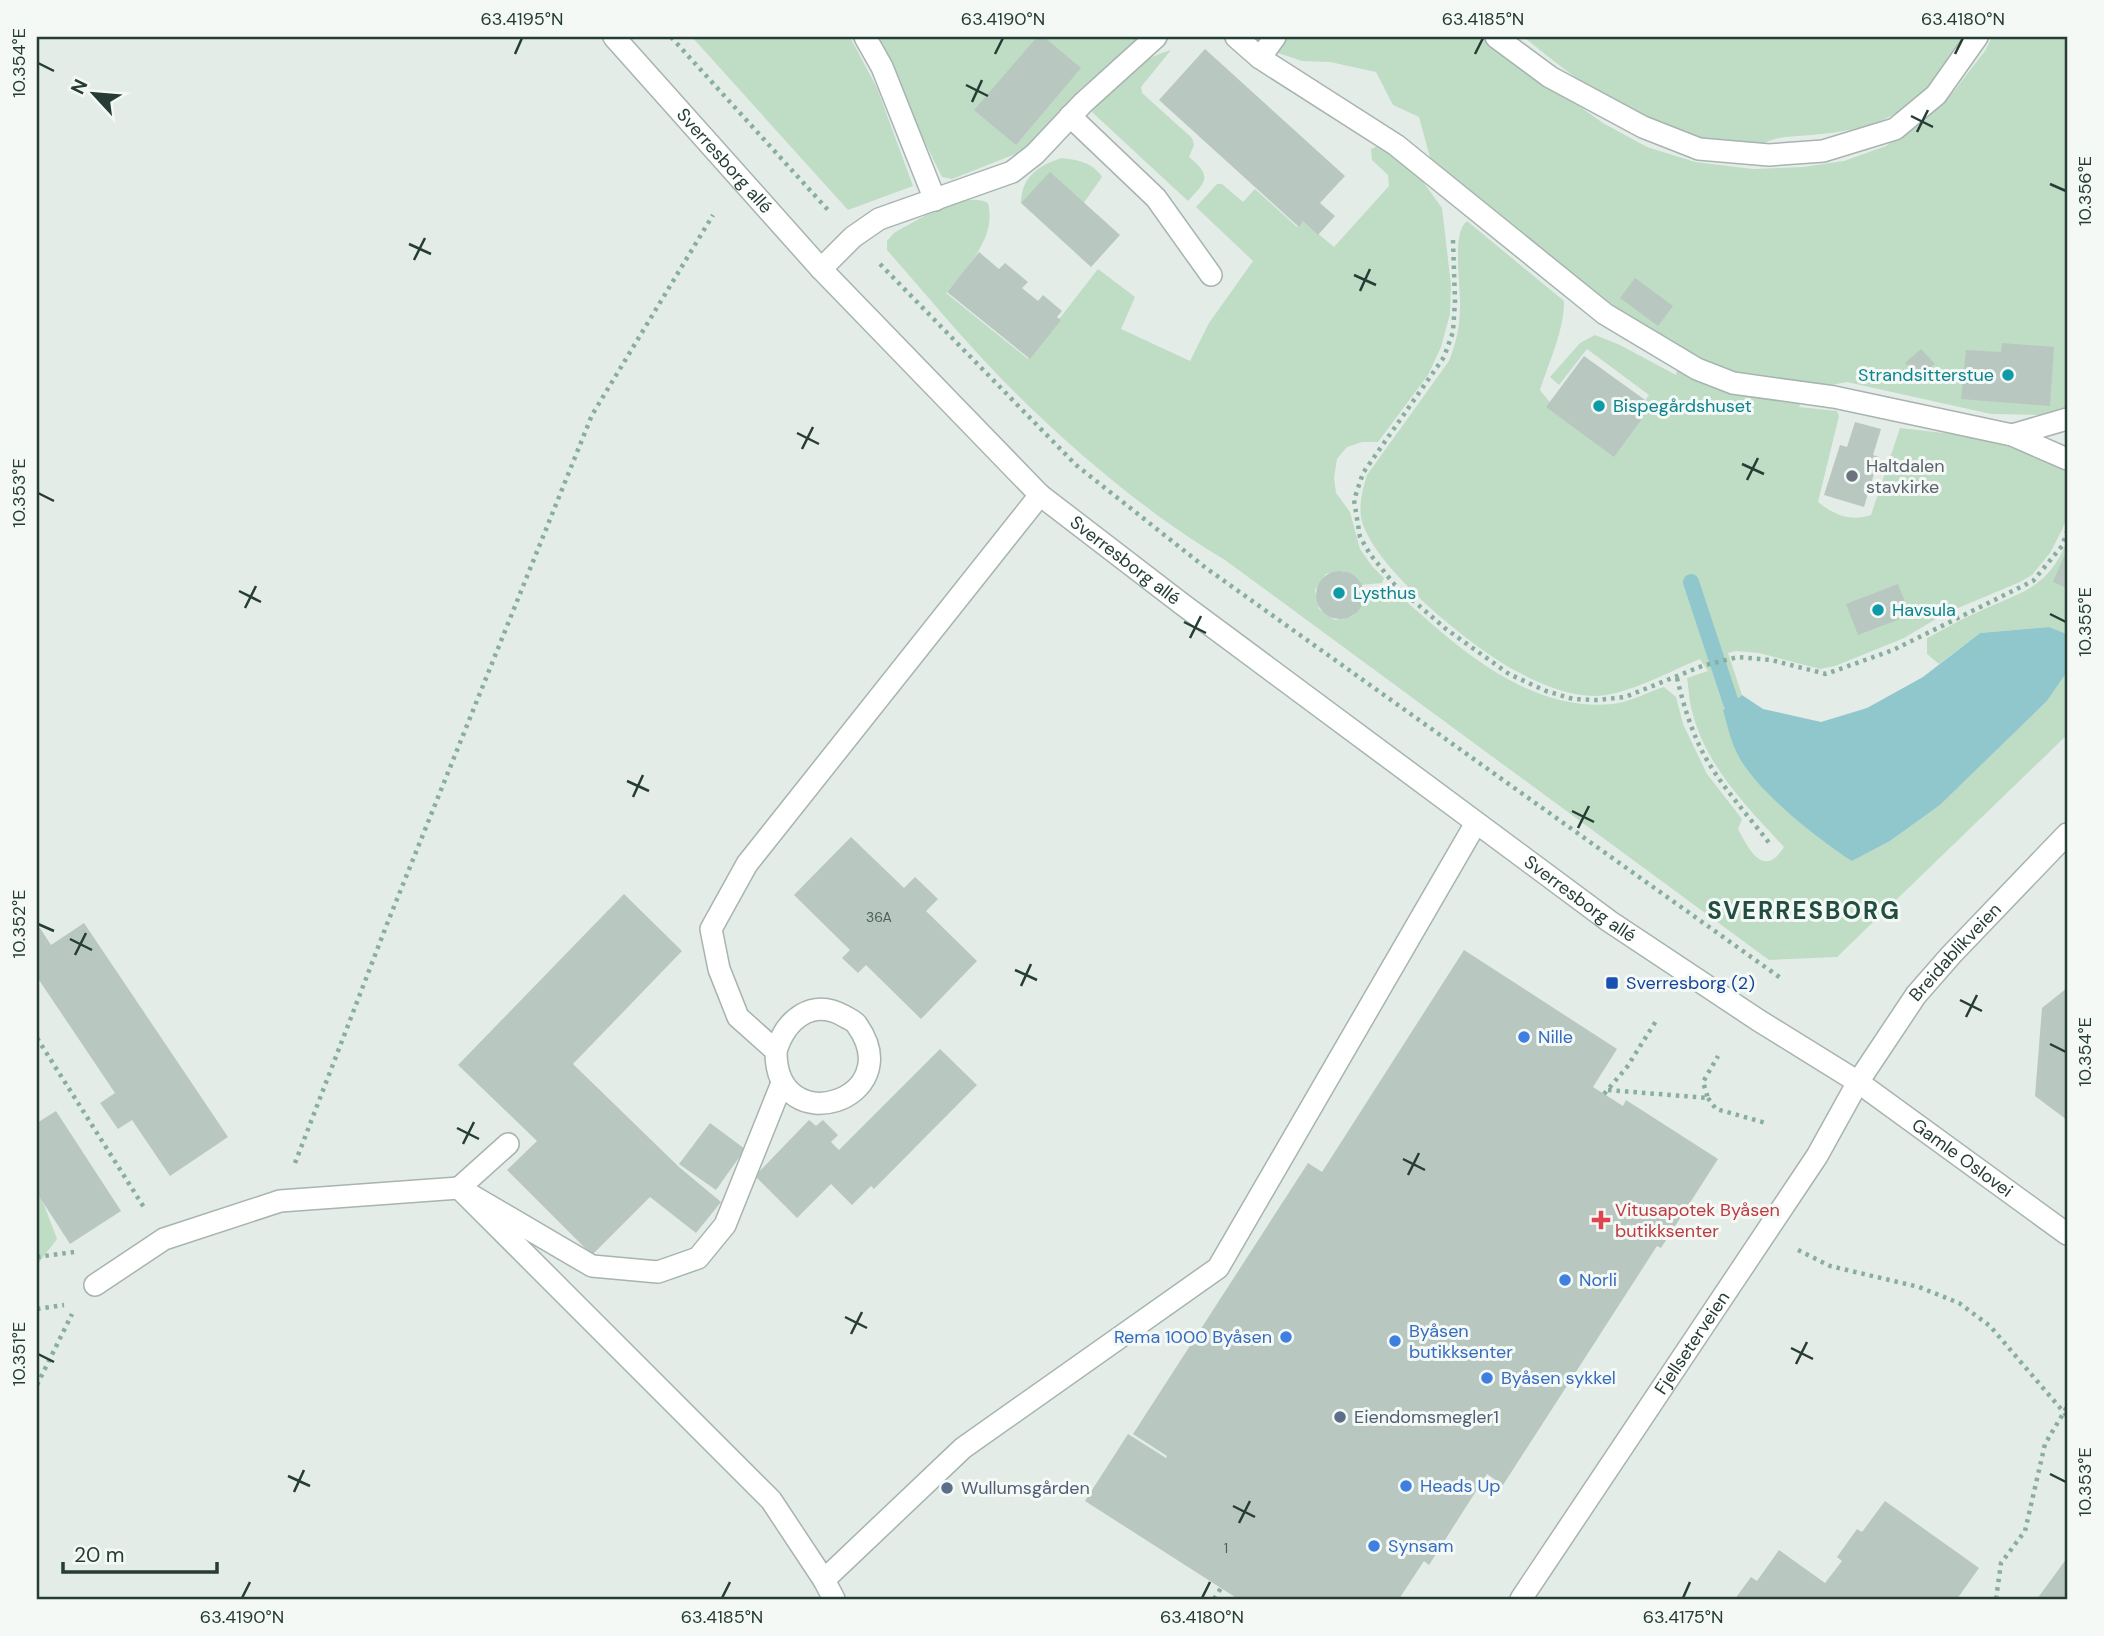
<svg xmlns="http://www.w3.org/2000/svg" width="2104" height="1636" font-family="'DM Sans',sans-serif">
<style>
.green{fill:#bfdcc5}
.water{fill:#90c7cd}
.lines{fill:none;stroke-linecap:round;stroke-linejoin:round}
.stream{stroke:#90c7cd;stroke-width:16}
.building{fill:#b9c7c1}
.service-casing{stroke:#a7b4af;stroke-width:24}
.tertiary-casing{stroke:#a7b4af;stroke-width:24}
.path{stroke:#87ae9f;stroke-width:4.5;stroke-dasharray:3.5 5;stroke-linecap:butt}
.service{stroke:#fff;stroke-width:21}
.tertiary{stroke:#fff;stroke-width:21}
.ticks{fill:none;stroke:#253d35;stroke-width:2.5}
.culture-dot{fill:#0f9aa8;stroke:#f4f9f6;stroke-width:2.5}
.worship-dot{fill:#6b7280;stroke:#f4f9f6;stroke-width:2.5}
.transit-dot{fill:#1a4fb4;stroke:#f4f9f6;stroke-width:2.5}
.shop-dot{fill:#3f7fe0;stroke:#f4f9f6;stroke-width:2.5}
.health-dot{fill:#e0444e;stroke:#f4f9f6;stroke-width:2.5}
.service-dot{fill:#5c6f8a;stroke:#f4f9f6;stroke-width:2.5}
.labels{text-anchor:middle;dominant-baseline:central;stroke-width:6;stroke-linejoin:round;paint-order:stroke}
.number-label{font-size:14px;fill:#4a6058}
.street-label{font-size:18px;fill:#253d35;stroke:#f4f9f6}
.culture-label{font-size:18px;fill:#0d838f;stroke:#f4f9f6;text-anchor:start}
.worship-label{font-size:18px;fill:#5b616d;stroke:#f4f9f6;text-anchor:start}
.transit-label{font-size:18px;fill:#164399;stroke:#f4f9f6;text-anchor:start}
.shop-label{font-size:18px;fill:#366cbe;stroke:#f4f9f6;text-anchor:start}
.health-label{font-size:18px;fill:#be3a42;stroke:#f4f9f6;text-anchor:start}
.service-label{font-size:18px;fill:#4e5e75;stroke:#f4f9f6;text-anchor:start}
.district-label{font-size:24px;font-weight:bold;letter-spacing:2px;fill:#224e41;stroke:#f4f9f6}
.neatline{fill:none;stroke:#253d35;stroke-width:2.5}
.ticks-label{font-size:18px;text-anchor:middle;fill:#253d35}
</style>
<rect width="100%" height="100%" fill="#e4ece8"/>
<!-- green -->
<g class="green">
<polygon points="692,37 850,37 877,88 913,186 848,210"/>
<polygon points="873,37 1140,37 1079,90 1034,141 1018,153 952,179 942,177"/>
<path d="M1246,37H1481L1603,123L1647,147L1695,162L1753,169L1803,167L1844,161L1886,146L1924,121L1954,91L1985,51L1992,37H2067V409L2043,415L1991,414L1847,382L1805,390L1799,407L1837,411L1839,416L1818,502C1834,515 1851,522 1871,515L1900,428L1961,435L1996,442L2067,469V517L2062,530L2050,553L2032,575L2020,582L1946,613L1904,638L1835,666L1820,669L1759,653L1736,651L1728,653L1742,695L1723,710L1852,861L1890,841L1940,805L2047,701L2067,672V735L1837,957L1769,960L1225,560C1145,513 1058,438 994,371C957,332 922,290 887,250V241L894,233C917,221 963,190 988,203C997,239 966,267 946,293L1028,359L1098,269L1135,297L1121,329L1190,361L1209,323L1253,261L1196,207L1217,184H1222L1243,202L1255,189L1297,227L1303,221L1334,247L1389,186L1388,175L1372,160L1371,149L1378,146L1418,175L1442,208L1451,285L1450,314L1441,347L1428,375L1378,442H1362L1347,447L1337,459L1334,478L1336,493L1350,512L1360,549L1372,566L1384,578L1382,583L1361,585L1360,581L1344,571L1326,574L1315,590L1319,609L1335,620L1353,616L1364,600L1363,596L1397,593C1456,646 1528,713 1613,704C1630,702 1648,692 1664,687L1676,697L1683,724L1707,774L1742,819L1738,829C1749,850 1764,879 1784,847C1748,808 1705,765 1692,711C1689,701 1689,689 1687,678L1708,671L1700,659C1670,671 1626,696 1594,696C1569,696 1540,684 1518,672C1475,650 1370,566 1361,517C1359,504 1363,488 1367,475L1449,361C1456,344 1460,325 1460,307C1461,286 1451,233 1467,221L1564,301C1564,331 1549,362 1540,390L1548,400L1611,447L1649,395L1587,349L1559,385L1550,377L1580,343L1595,335L1620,345L1676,375L1681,349L1600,297L1431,161L1419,117L1393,105L1376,72L1330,62L1302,61L1254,45Z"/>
<path d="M1524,37H1966C1953,55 1940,77 1924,93C1883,131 1838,133 1785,137C1770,138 1752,150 1739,149C1731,149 1721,145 1713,143C1640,126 1580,84 1524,37Z"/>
<path d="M1171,50L1141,87L1142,93L1192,138L1194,145L1189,157C1213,177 1206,181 1188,201L1092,112C1117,85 1135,60 1171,50Z"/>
<path d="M1062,158C1078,160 1092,162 1102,177L1083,204L1021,203C1021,177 1039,165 1062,158Z"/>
<path d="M2067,541V634L2049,627L1980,633L1939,664L1927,654V638C1943,630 1959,620 1976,613C2018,593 2048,590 2067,541Z"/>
<polygon points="37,1186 57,1239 37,1265"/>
</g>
<!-- water -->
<path class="water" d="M2049,627L2067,634V672L2047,701L1940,805L1890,841L1852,861C1818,839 1753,789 1736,751C1730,739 1727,723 1723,710L1742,695L1763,709L1821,722L1867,708L1923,677L1980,633Z"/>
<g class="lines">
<!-- stream -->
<polyline class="stream" points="1691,582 1731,703"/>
</g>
<!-- building -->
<g class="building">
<polygon points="1037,37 1044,37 1081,68 1016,145 974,110"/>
<polygon points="1205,49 1345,176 1320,203 1335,216 1318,235 1303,221 1299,227 1159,100"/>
<polygon points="1050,172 1120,235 1091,267 1021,203"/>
<polygon points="979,252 999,269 1005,263 1028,282 1022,288 1038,301 1043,295 1062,311 1057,317 1061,320 1030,359 947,292"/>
<polygon points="1635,278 1673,306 1658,326 1620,298"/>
<polygon points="2002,343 2054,347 2050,406 1961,399 1966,350 2001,352"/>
<polygon points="1921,349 1935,364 1919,378 1905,363"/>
<polygon points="1584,356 1652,405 1614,457 1546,407"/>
<polygon points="1855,422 1881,429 1873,455 1879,457 1864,507 1824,495 1840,445 1847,447"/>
<polygon points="2067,549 2067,588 2053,582"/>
<circle cx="1340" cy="595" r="24"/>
<polygon points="1898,584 1910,615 1858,635 1846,604"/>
<polygon points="851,837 904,888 915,877 938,899 926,911 977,961 921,1019 866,965 858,973 842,958 850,950 794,895"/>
<polygon points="624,894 682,951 573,1064 679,1167 721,1202 696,1233 650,1197 592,1255 507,1170 537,1141 458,1065"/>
<polygon points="84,923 228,1137 170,1176 132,1120 118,1129 100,1103 115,1093 37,977 37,930 40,928 51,945"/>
<polygon points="1464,950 1617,1049 1593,1087 1623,1106 1626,1100 1718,1159 1661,1248 1657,1246 1503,1485 1487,1474 1429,1565 1424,1561 1399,1599 1238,1599 1085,1501 1128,1434 1166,1458 1167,1456 1133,1434 1308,1163 1322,1172"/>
<polygon points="2067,988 2067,1120 2035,1096 2042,1008"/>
<polygon points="940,1049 977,1085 874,1189 871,1186 852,1205 831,1184 797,1218 755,1176 809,1120 816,1126 823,1120 838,1135 831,1142 839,1150"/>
<polygon points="56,1111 121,1211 70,1244 37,1193 37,1123"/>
<polygon points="710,1123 745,1149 716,1190 679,1164"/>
<polygon points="1885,1501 1979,1568 1957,1599 1735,1599 1751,1577 1757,1581 1779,1550 1825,1583 1842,1561 1837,1557 1857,1529 1862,1532"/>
<polygon points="2067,1558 2067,1599 2037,1599"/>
</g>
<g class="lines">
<!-- service casing -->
<g class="service-casing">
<g id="service">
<polyline points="865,37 882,67 935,200"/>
<polyline points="1236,37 1260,58 1396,145 1605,314 1697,369 1733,383 1834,397 2012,435 2067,459"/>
<polyline points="1496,37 1550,77 1643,127 1699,149 1769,155 1823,151 1895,129 1936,95 1977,37"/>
<polyline points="1260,58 1275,37"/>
<polyline points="1070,116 1156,198 1211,275"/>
<polyline points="821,269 853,237 879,219 1012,172 1035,154 1083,103 1156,37"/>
<polyline points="2012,435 2067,419"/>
<path d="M776,1051C786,1019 812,998 844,1016C849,1019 855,1021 857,1025C910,1100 775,1143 776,1051L738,1017L719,969L711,929L747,864L1040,495"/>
<polyline points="508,1144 459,1188 592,1266 658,1272 698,1258 725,1225 782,1083"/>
<polyline points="95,1285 164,1239 280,1201 459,1188 771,1500 824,1580 834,1599"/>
<polyline points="824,1580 963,1448 1218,1268 1476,823"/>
</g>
</g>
<!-- tertiary casing -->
<g class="tertiary-casing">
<g id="tertiary">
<path id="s1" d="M614,37L821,269L1040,495L1182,604L1609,921L1758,1020L1858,1082L2067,1234"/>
<path id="s2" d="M1521,1599L1817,1156L1858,1082L1916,995L1951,955L2067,834"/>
</g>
</g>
<!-- path -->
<g class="path">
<polyline points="671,37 828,210"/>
<polyline points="1453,240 1455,301 1453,332 1444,357 1363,473 1354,500 1360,537 1370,554 1394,584 1446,629 1509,674 1546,691 1573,699 1597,700 1625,697 1702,666 1738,657 1771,660 1826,674 1893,650 2033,581 2062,546 2067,532"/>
<polyline points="880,264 1076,465 1206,568 1782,979"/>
<path d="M1677,678C1683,703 1690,727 1702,751C1719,784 1747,814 1770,844"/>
<polyline points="37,1038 145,1209"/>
<polyline points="1608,1090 1708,1098 1703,1082 1718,1056"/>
<polyline points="1604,1094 1627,1067 1656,1021"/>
<polyline points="1708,1098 1716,1109 1766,1123"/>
<polyline points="295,1163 387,924 592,415 713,215"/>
<polyline points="1798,1250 1830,1266 1919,1287 1959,1303 1990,1326 2067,1416"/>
<polyline points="37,1257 74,1252"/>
<polyline points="37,1309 64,1305"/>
<polyline points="37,1385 72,1314"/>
<polyline points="1214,1599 1221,1588"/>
<polyline points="1996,1599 2001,1563 2025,1531 2045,1444 2067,1407"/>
</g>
<!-- service -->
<use href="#service" class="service"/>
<!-- tertiary -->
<use href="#tertiary" class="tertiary"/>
</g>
<!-- ticks -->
<path class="ticks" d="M515,54L522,38M995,54L1003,38M1475,54L1483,38M1955,54L1963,38M38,63L54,71M966,85L988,96M972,102L982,80M1911,116L1933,127M1917,132L1928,110M2050,184L2066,191M409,244L431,254M414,260L425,238M1354,275L1376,285M1360,291L1370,269M797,433L819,444M802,449L813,427M1742,464L1764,474M1747,480L1758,458M38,493L54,501M239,591L261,602M245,608L256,586M2050,614L2066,622M1184,622L1206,633M1190,638L1201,616M627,781L649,791M633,797L643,775M1572,811L1594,822M1578,828L1589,806M38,924L54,931M70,939L92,950M75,955L86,933M1015,970L1037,980M1021,986L1031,964M1960,1000L1982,1011M1966,1017L1977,995M2050,1044L2066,1052M457,1128L479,1139M463,1144L474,1122M1403,1159L1425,1170M1408,1175L1419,1153M845,1317L867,1328M851,1334L862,1312M1791,1348L1813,1359M38,1354L54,1362M1796,1364L1807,1342M2050,1474L2066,1482M288,1476L310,1486M294,1492L304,1470M1233,1506L1255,1517M1239,1523L1250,1501M242,1598L250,1582M722,1598L730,1582M1202,1598L1210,1582M1683,1598L1690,1582"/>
<!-- markers -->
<g class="culture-dot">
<circle cx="2008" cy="375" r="7"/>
<circle cx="1599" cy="406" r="7"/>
<circle cx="1339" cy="593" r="7"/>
<circle cx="1878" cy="610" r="7"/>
</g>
<circle class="worship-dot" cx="1852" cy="476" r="7"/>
<rect class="transit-dot" x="1605" y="976" width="14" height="14" rx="3.5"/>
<g class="shop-dot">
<circle cx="1524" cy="1037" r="7"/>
<circle cx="1565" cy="1280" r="7"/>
<circle cx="1286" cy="1337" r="7"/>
<circle cx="1395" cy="1341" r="7"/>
<circle cx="1487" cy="1378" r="7"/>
<circle cx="1406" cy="1486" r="7"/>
<circle cx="1374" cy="1546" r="7"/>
</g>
<path class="health-dot" d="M1597.5 1209.5h7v7h7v7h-7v7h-7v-7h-7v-7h7z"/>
<g class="service-dot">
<circle cx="1340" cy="1417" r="7"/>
<circle cx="947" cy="1488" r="7"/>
</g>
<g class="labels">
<!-- number labels -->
<g class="number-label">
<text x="879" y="917">36A</text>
<text x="1226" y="1548">1</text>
</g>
<!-- street labels -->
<g class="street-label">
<text stroke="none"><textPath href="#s1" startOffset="166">Sverresborg allé</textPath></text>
<text stroke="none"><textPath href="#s1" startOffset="733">Sverresborg allé</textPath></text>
<text stroke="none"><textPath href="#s1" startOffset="1300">Sverresborg allé</textPath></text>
<text stroke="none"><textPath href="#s2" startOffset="780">Breidablikveien</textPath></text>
<text stroke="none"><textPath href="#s1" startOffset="1762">Gamle Oslovei</textPath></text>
<text stroke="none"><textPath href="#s2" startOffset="308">Fjellseterveien</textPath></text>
</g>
<!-- culture labels -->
<g class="culture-label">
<text x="1994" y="375" text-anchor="end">Strandsitterstue</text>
<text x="1613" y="406">Bispegårdshuset</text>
<text x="1353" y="593">Lysthus</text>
<text x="1892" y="610">Havsula</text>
</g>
<!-- worship labels -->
<g class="worship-label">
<text x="1866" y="466">Haltdalen<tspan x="1866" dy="21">stavkirke</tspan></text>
</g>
<!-- transit labels -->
<g class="transit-label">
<text x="1626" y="983">Sverresborg (2)</text>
</g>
<!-- shop labels -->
<g class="shop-label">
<text x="1538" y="1037">Nille</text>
<text x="1579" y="1280">Norli</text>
<text x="1409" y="1331">Byåsen<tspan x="1409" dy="21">butikksenter</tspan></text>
<text x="1272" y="1337" text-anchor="end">Rema 1000 Byåsen</text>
<text x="1501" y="1378">Byåsen sykkel</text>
<text x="1420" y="1486">Heads Up</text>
<text x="1388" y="1546">Synsam</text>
</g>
<!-- health labels -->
<g class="health-label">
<text x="1615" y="1210">Vitusapotek Byåsen<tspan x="1615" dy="21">butikksenter</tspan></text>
</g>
<!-- service labels -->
<g class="service-label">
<text x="1354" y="1417">Eiendomsmegler1</text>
<text x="961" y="1488">Wullumsgården</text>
</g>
<!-- district labels -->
<g class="district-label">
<text x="1804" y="910">SVERRESBORG</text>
</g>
</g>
<!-- border -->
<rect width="2104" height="1636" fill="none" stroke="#f4f9f6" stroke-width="77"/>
<!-- north arrow -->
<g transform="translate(94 94) rotate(296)" stroke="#f4f9f6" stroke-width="5" paint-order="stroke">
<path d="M0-5L12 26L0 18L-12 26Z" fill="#253d35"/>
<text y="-10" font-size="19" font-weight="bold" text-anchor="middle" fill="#253d35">N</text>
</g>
<!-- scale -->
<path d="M63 1562v10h154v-10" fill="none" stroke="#253d35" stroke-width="3.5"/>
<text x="74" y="1562" font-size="21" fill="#253d35" stroke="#f4f9f6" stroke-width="5" paint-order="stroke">20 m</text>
<rect x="38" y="38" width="2028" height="1560" class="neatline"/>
<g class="ticks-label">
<text x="522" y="25">63.4195°N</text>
<text x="1003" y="25">63.4190°N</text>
<text x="1483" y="25">63.4185°N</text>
<text x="1963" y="25">63.4180°N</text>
<text transform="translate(19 63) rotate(-90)" y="6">10.354°E</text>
<text transform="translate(2085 191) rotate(-90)" y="6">10.356°E</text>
<text transform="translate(19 493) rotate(-90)" y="6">10.353°E</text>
<text transform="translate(2085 622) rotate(-90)" y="6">10.355°E</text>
<text transform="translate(19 924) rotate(-90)" y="6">10.352°E</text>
<text transform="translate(2085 1052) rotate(-90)" y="6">10.354°E</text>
<text transform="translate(19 1354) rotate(-90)" y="6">10.351°E</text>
<text transform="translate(2085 1482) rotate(-90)" y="6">10.353°E</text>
<text x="242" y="1623">63.4190°N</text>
<text x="722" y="1623">63.4185°N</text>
<text x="1202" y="1623">63.4180°N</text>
<text x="1683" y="1623">63.4175°N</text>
</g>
</svg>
